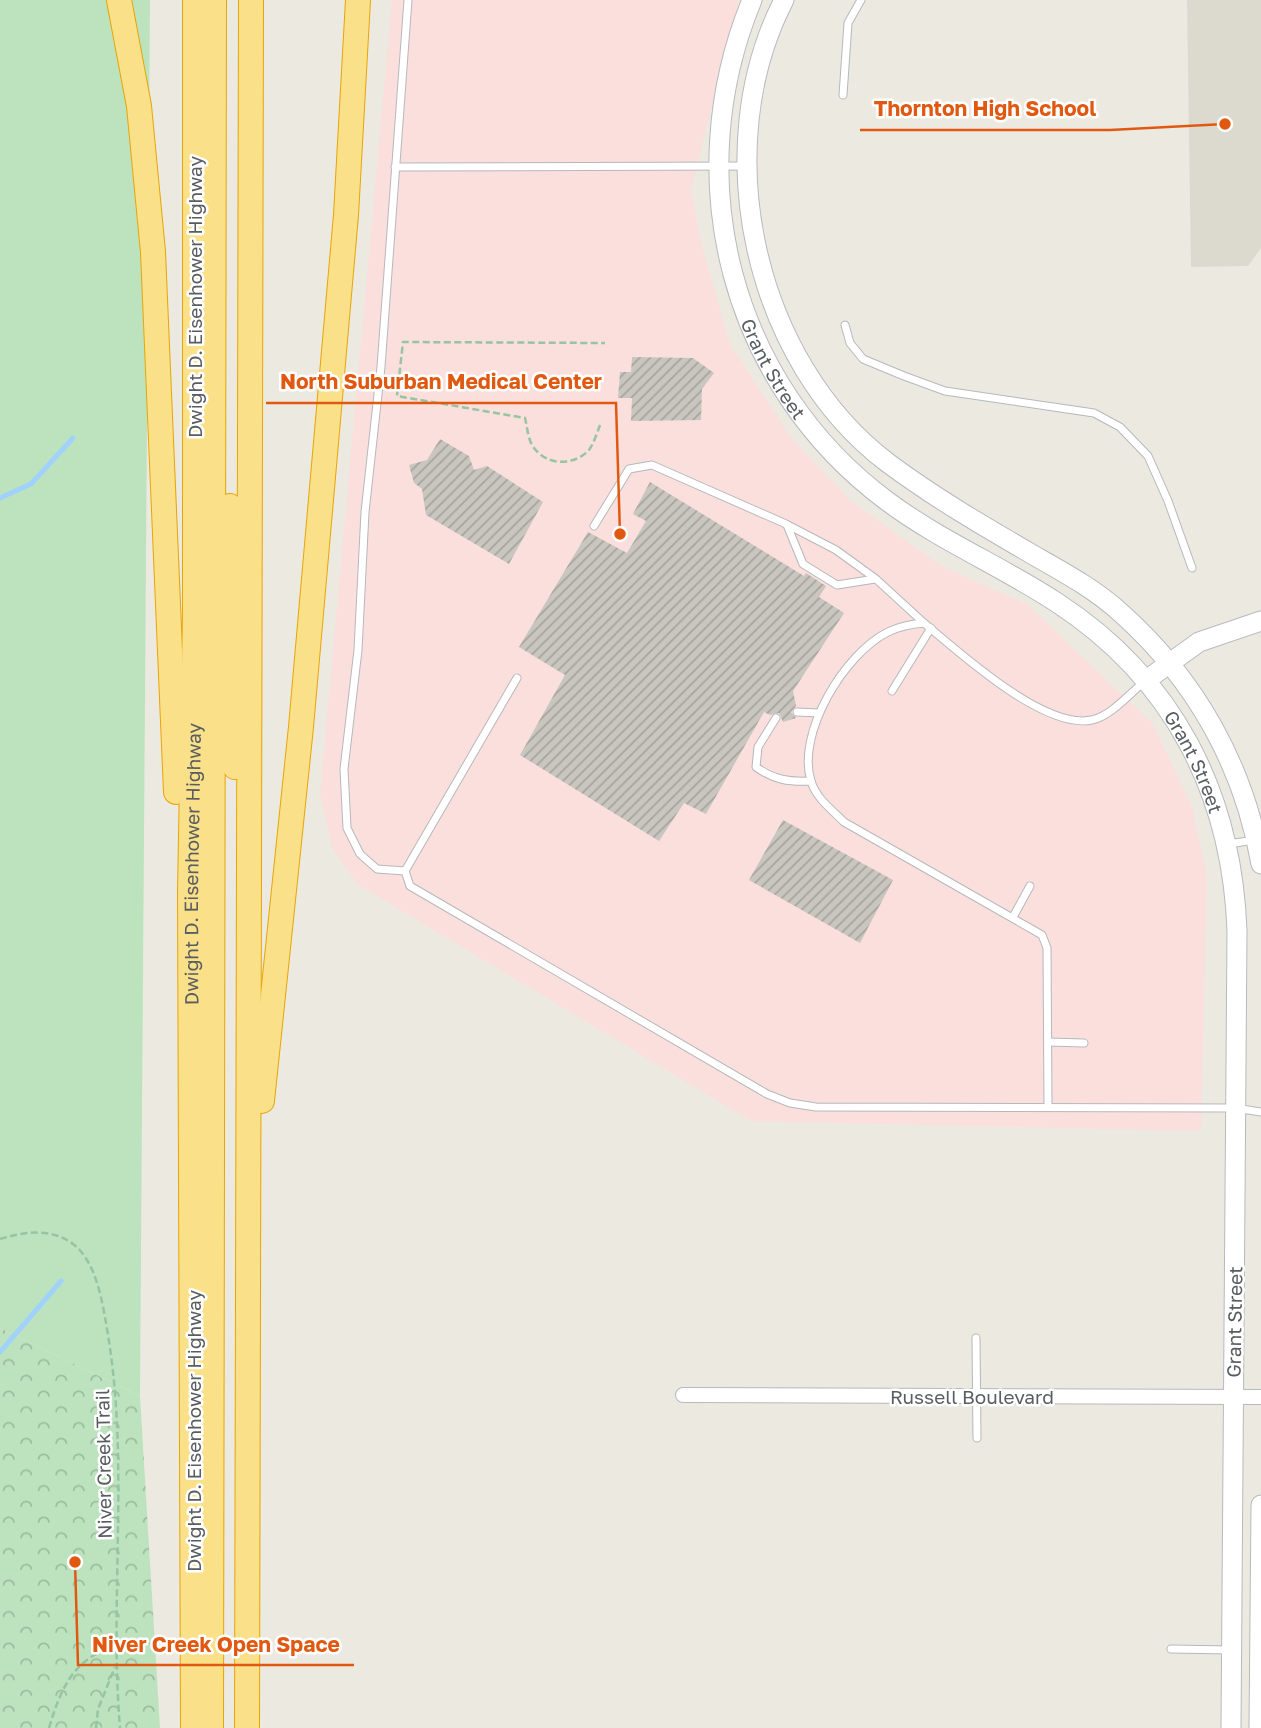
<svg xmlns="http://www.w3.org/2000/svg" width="1261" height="1728" font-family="'Golos Text',sans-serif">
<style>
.education{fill:#dcd9cf}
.medical{fill:#fadfdc}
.grass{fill:#bde3be}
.park{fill:url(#park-crowns)}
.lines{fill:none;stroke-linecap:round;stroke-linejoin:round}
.stream{stroke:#a0d2fd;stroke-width:5}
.building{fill:url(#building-hatch)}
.lane-casing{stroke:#b6b8bd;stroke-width:9}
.street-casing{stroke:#b6b8bd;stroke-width:16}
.secondary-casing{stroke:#b6babf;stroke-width:21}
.highway-casing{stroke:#e7a506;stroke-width:26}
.path{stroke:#96c4a4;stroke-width:2.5;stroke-dasharray:7 3.5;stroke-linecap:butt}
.lane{stroke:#fff;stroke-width:7}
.street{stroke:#fff;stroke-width:14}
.secondary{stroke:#fff;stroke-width:19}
.highway{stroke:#fae089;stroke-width:24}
.labels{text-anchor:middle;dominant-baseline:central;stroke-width:5;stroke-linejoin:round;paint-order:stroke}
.street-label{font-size:19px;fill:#595d61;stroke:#fff}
.leader{fill:none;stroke:#e15910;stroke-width:2.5}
.callout-dot{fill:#e15910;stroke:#fff;stroke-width:2.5}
.callout-label{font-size:21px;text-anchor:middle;font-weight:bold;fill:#e15910;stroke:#fff;stroke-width:5;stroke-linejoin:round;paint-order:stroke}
</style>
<defs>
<pattern id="park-crowns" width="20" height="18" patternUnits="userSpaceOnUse" patternTransform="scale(1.75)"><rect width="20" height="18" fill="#bde3be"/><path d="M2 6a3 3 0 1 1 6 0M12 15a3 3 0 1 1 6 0" fill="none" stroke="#9dbb9e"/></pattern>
<pattern id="building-hatch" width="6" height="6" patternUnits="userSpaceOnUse" patternTransform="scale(1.75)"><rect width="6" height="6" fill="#c9c6c0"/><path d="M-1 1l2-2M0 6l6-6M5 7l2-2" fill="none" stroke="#a6a49f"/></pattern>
</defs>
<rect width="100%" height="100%" fill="#eceae0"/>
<!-- education -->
<polygon class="education" points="1187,0 1261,0 1261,248 1248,266 1191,267"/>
<!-- medical -->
<polygon class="medical" points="392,0 739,0 691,189 701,243 730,344 792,439 852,502 942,566 1028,605 1153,724 1192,807 1207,876 1201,1131 751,1121 357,884 332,848 320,793"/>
<!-- grass -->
<polygon class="grass" points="0,0 150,0 140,1396 0,1328"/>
<!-- park -->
<polygon class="park" points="0,1328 140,1396 160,1728 0,1728"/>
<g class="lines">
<!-- stream -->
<g class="stream">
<polyline points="0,498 31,484 73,438"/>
<polyline points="0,1352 61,1281"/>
</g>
</g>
<!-- building -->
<g class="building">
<polygon points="632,357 693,358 714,373 702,389 701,420 631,421 632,398 618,398 620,372 631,372"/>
<polygon points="440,439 469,456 474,470 487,466 543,502 509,564 426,515 422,489 414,483 409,465 427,460"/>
<polygon points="650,482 804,576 806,573 826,586 819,597 844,613 793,691 796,706 791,712 796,718 783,722 779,713 770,715 764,712 706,814 684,803 659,841 520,755 565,675 519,647 588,532 627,553 646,521 633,514"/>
<polygon points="783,820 893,880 860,943 749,880"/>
</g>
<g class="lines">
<!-- lane casing -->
<g class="lane-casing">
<g id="lane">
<polyline points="843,95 848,23 861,0"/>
<polyline points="395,167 747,166"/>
<polyline points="845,325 850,343 863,359 904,376 945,391 1094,413 1120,427 1148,456 1168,501 1192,568"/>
<polyline points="787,525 803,564 837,585 875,579"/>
<polyline points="594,526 629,469 652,465 786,524 836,550 876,579 924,623"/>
<polyline points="517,678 405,871 410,886 767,1094 790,1103 816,1107 1235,1108 1261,1112"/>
<polyline points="892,691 931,628"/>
<polyline points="797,712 819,713"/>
<path d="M776,718L758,747L756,767C774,780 789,782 811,781"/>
<polyline points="1228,844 1255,840"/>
<polyline points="405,871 377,869 360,854 347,828 344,769 358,650 365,512 381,367 408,0"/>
<polyline points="1013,917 1030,886"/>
<polyline points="1048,1042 1084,1043"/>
<path d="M1048,1107L1047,948L1042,935L844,822C831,809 816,798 811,781C796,733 845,653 888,632C900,626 911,624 924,623C960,653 1044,730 1092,720C1111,716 1129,694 1144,682"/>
<polyline points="976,1338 977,1438"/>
<polyline points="1171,1649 1230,1650"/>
</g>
</g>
<!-- street casing -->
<g class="street-casing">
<polyline id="street" points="683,1395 1261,1397"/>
</g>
<!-- secondary casing -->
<g class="secondary-casing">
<g id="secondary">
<path id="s1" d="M752,0C678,179 730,384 887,501C939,540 1001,566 1056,602C1173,678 1232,793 1237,931L1231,1728"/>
<path d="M784,0C707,149 754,362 888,463C935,498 985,527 1035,556C1065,573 1096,590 1121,613C1196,680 1244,766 1261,864"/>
<polyline points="1145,681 1199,642 1261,621"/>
<polyline points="1259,1728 1261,1505"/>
</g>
</g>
<!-- highway casing -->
<g class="highway-casing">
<g id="highway">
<polyline points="119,0 139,106 153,252 176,792"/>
<polyline points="230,506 235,767"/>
<polyline points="262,1101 301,727 346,215 358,0"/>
<path id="s2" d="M193,1728L190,892L195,613V0"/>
<polyline points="211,1728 214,0"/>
<polyline points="247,1728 251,0"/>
</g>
</g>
<!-- path -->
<g class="path">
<path d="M600,425C597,433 594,443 589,450C573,467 545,466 532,445C528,438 527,426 525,418L397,396L403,342L605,343"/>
<path d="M0,1239C29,1230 62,1227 83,1254C98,1274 103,1305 107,1329C130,1462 109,1595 120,1728"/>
<path d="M49,1728C61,1688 73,1659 115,1646"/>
<polyline points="96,1728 98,1709 115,1667"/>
</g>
<!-- lane -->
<use href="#lane" class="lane"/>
<!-- street -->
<use href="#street" class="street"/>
<!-- secondary -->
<use href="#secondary" class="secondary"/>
<!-- highway -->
<use href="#highway" class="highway"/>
</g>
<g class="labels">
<!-- street labels -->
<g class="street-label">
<text transform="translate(194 297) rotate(-90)">Dwight D. Eisenhower Highway</text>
<text stroke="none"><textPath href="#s1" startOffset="383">Grant Street</textPath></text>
<text stroke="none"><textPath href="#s1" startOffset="971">Grant Street</textPath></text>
<text stroke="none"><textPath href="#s2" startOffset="864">Dwight D. Eisenhower Highway</textPath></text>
<text transform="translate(1234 1322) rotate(-89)">Grant Street</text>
<text x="972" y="1396">Russell Boulevard</text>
<text transform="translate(193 1431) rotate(-90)">Dwight D. Eisenhower Highway</text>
<text transform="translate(103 1464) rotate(-91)">Niver Creek Trail</text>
</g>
</g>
<!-- callouts -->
<path class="leader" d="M1225 124L1110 130H860M620 534L616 403H266M75 1562L78 1665H354"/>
<g class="callout-dot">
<circle cx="1225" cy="124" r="7"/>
<circle cx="620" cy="534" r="7"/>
<circle cx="75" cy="1562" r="7"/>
</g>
<g class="callout-label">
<text x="985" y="116">Thornton High School</text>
<text x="441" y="389">North Suburban Medical Center</text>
<text x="216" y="1652">Niver Creek Open Space</text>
</g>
</svg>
